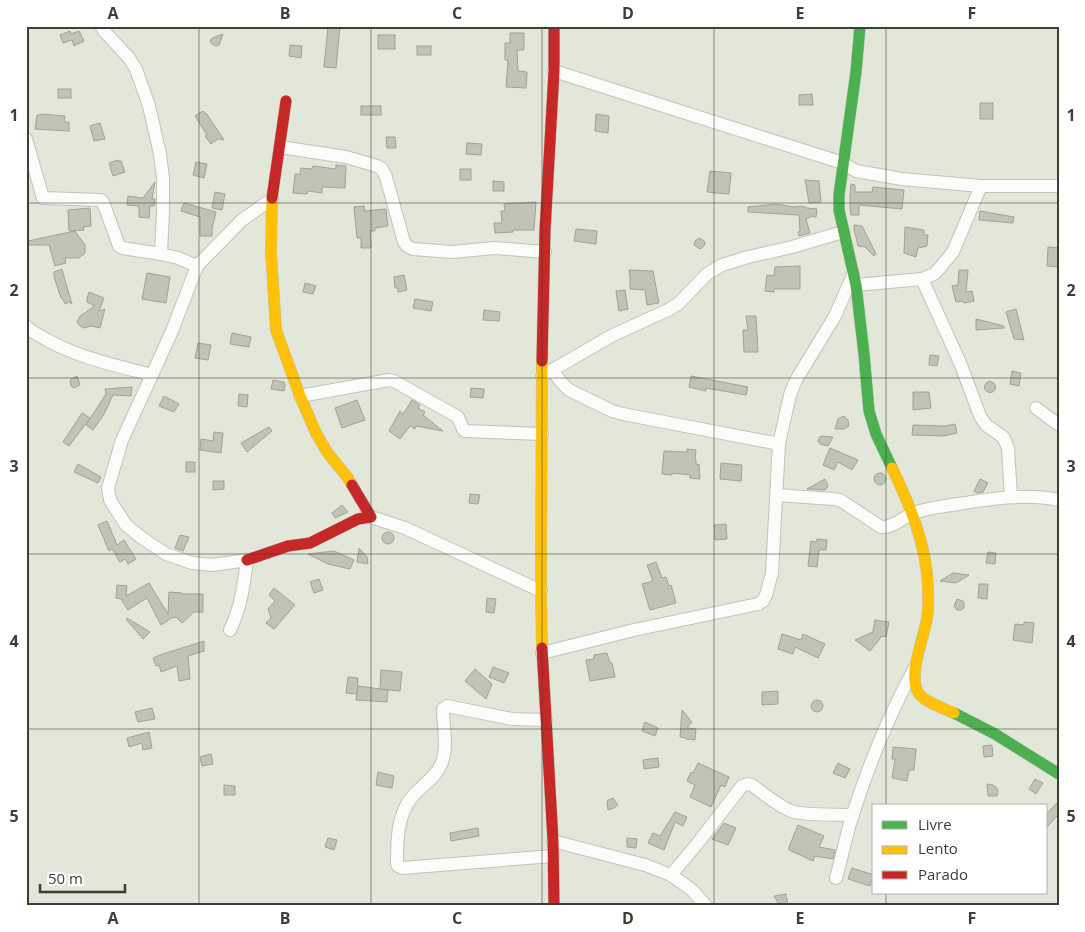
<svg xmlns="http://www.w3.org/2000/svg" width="1085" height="932" font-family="'Open Sans',sans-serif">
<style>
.building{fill:#c1c3b7;stroke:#a0a297}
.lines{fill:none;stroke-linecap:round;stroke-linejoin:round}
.street-casing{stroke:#c0c4b9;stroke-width:14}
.fast-casing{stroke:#c0c4b9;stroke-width:12}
.slow-casing{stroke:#c0c4b9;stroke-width:12}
.jam-casing{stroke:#c0c4b9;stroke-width:12}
.street{stroke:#fbfbf9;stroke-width:12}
.fast{stroke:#4caf50;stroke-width:11}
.slow{stroke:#ffc107;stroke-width:11}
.jam{stroke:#c62828;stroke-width:11}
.grid{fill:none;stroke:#3b3f34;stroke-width:1;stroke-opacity:0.55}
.neatline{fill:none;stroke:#3b3f34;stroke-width:2}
.grid-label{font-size:16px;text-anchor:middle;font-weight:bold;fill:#3b3f34}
</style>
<rect width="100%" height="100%" fill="#e2e7d9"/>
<!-- building -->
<g class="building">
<polygon points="328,26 340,26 336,68 324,67"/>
<polygon points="70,31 71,34 79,31 84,41 74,46 72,40 63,43 60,35"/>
<polygon points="510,33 524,33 524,50 517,50 518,71 527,72 526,88 506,87 508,60 505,60 505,43 510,43"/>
<polygon points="223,34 219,45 216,46 212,44 210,41 212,38"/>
<rect x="378" y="35" width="17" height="14"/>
<polygon points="290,45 302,46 301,58 289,56"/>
<rect x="417" y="46" width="14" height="9"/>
<rect x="58" y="89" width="13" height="9"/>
<polygon points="812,94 813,105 799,105 799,95"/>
<rect x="980" y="103" width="13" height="16"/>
<rect x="361" y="106" width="20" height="9"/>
<polygon points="203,111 205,114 206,113 224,140 218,139 211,144 205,136 207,135 195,116"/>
<polygon points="41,114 65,116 64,122 69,122 69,131 35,129 37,115 41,115"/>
<polygon points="596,114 609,116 608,133 595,131"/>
<polygon points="100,123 105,139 94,141 90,126"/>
<polygon points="386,137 395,137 396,148 387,148"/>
<polygon points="467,143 482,144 481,155 466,154"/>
<polygon points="118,160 118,161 121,161 125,172 113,176 109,163"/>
<polygon points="196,162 207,164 204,178 193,175"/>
<polygon points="336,165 346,166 345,188 322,187 322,193 308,191 307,194 293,193 295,174 300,174 301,168 312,169 313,166 336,169"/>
<rect x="460" y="169" width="11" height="11"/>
<polygon points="710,171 731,173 729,194 707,192"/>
<polygon points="805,180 819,181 821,202 809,203"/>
<polygon points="493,181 504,182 504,191 493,191"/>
<polygon points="155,182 152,199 155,199 154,206 150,206 149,218 139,217 139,206 127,205 128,196 143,198"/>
<polygon points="851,184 855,185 855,192 872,192 873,187 904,190 902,209 859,205 859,215 851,215 850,209 850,196"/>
<polygon points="215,192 225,194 222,210 212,208"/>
<polygon points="536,202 534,230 513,230 513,232 495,233 494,223 502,223 501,211 505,211 504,204"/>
<polygon points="184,203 216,212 212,229 212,236 200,236 200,217 181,211"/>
<polygon points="776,204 794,207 802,206 807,208 817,209 816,217 811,216 811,217 806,219 810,233 799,236 798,232 800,231 799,215 748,212 748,207"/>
<polygon points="364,206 365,211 386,209 388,226 375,228 375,231 370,231 371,248 361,248 361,238 357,238 354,207"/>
<polygon points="90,208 91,226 83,227 84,230 69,231 68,210"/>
<polygon points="980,211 1014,217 1013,223 979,220"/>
<polygon points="854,225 862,226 876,254 874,256 865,247 858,246 854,229"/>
<polygon points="905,227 924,230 924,235 928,235 927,246 918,248 916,257 904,253"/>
<polygon points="576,229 597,231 596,244 574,241"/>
<polygon points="75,231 85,245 85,253 79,258 65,258 66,263 55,266 49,245 28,245 28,241"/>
<polygon points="699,238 703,240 705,242 704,246 700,249 694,245 695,241"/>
<polygon points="1048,247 1059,248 1059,267 1047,266"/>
<polygon points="800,266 800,289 774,289 774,292 765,291 767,275 774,276 775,267"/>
<polygon points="62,269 65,280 72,304 69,302 65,304 63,299 61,298 54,277 54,272"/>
<polygon points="629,270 653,271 659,303 647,305 645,290 630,289 630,276"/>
<polygon points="959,270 968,270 966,292 972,291 974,301 964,303 963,301 956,302 952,286 958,285"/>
<polygon points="147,273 170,277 166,303 142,299"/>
<polygon points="404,275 407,290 398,292 398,288 395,288 394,277"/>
<polygon points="305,283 316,286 313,294 303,292"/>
<polygon points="625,290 628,309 619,311 616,291"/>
<polygon points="89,292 104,298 99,311 105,309 100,328 91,326 84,328 80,326 77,322 80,316 95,306 87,302 87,298"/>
<polygon points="415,299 433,302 431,311 413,308"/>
<polygon points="1016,309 1024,340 1014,339 1006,312"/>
<polygon points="484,310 500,312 499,321 483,320"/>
<polygon points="746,316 756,316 758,352 744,352 743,330 748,330"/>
<polygon points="976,319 1004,326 1004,328 976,330"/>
<polygon points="232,333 251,337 249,347 230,344"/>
<polygon points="198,343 211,345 208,360 195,358"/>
<polygon points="930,355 939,356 937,366 929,365"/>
<polygon points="1012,371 1021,373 1019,386 1010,384"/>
<polygon points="77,376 80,385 74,388 71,386 70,381 71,379"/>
<polygon points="691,376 748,387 746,395 706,388 706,391 689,387"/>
<polygon points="273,380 284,382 285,385 284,391 271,389"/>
<circle cx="990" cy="387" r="5.5"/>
<polygon points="132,387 131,396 113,395 104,414 93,430 86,425 106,394 105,389"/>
<polygon points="471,388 484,389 483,398 470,397"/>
<polygon points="913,392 929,392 931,408 913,410"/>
<polygon points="239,394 248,395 247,407 238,406"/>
<polygon points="164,396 179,404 174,412 159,406"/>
<polygon points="357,400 365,420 342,428 335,408"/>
<polygon points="412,400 420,405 418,408 425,412 423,415 443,431 416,426 415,429 410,426 400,439 389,431 400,411 403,414"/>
<polygon points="82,413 90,418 69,446 63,442"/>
<polygon points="844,416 848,420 849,426 844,429 835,429 838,419"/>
<polygon points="955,424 957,433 944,436 912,435 913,425 945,426"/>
<polygon points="269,427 272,431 247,452 241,443"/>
<polygon points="214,432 223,433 221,453 200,450 201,439 213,441"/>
<polygon points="822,436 833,437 828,446 820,444 818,441 820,437"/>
<polygon points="830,448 858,460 852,470 838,462 834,470 823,465"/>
<polygon points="687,449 696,450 695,460 696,460 696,465 699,464 700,479 690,478 690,475 672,473 672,475 662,474 664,451 687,452"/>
<rect x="186" y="462" width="9" height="10"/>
<polygon points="721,463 742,465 741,481 720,479"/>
<polygon points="78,464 101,477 98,483 74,472"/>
<circle cx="880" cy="479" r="6"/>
<polygon points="825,479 828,485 827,488 825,490 807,489"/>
<polygon points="980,479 988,483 983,492 977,493 974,491"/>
<polygon points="213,481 224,481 224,489 213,490"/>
<polygon points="470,494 480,495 478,504 469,503"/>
<polygon points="342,505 348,512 335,518 332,513"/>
<polygon points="107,521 117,545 124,540 136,559 128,564 125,559 120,562 112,549 109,551 98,525"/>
<polygon points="726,524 727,539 715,540 714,525"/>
<circle cx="388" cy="538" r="6"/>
<polygon points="180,535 189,537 183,551 175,548"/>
<polygon points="817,539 827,540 826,550 819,550 817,567 808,566 811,541 816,542"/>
<polygon points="359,548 367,557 368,564 357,562"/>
<polygon points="334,551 354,560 350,569 328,564 308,554"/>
<polygon points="988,552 996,553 995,564 986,563"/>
<polygon points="656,562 662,578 666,577 669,586 671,585 676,603 650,610 642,584 653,581 647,565"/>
<polygon points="953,573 969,575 956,583 940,581"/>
<polygon points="319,579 323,590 314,593 310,582"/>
<polygon points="149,583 168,614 169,592 182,593 182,594 203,594 203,612 194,612 182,623 176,617 174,618 173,617 161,625 147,598 128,610 121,599 116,598 117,585 127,586 126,596"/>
<polygon points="979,584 988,584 987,599 978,598"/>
<polygon points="274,588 295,605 274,629 266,623 271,618 268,609 275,601 269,595"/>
<polygon points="487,598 496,599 494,613 486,612"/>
<polygon points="957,599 963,601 964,603 964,608 961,610 957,610 954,606"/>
<polygon points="127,618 150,632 143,639 126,619"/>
<polygon points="875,620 889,622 886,637 882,636 870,651 855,640 873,632"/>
<polygon points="1024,622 1034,623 1032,643 1013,640 1015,624 1024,625"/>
<polygon points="782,634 801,640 803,634 825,644 818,658 795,647 793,654 778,649"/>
<polygon points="204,641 204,651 188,656 190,679 179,681 177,666 161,672 159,665 156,666 153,658 160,655"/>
<polygon points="607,653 610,663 612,663 615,677 590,681 586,660 594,659 594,655"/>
<polygon points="493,667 509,673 504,683 489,677"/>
<polygon points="475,669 492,684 486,699 465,681"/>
<polygon points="381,670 402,672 400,691 380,689"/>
<polygon points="348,677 358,678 357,694 346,693"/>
<polygon points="358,686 388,690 387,702 356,700"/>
<polygon points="778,691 778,704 762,705 762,692"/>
<circle cx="817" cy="706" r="6"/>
<polygon points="152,708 155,719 138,722 135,712"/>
<polygon points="682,710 692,722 687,728 696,729 695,740 686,739 686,738 680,737"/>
<polygon points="645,722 658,728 655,736 642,731"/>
<polygon points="149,732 152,748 143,750 142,743 129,747 127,738"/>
<polygon points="992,745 993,756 984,757 983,746"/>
<polygon points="893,747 916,749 914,770 909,770 907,781 892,778 895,759 892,759"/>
<polygon points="211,754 213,764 202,766 200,757"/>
<polygon points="658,758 659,767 644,769 643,760"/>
<polygon points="698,763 729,777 725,787 721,785 711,807 690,797 695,785 687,781 691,772 693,773"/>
<polygon points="838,763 850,769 845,778 833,773"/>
<polygon points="378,772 394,776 392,788 376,785"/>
<polygon points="1035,779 1043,783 1036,794 1029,789"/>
<polygon points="987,784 993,785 996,787 998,790 997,796 988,796"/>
<polygon points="224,785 235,786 235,795 224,795"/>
<polygon points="613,798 618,805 614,808 608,810 607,802 608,800"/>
<polygon points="1059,801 1059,814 1046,828 1046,814"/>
<polygon points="675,812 687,817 683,826 675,822 664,850 648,843 653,833 660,836"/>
<polygon points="724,823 736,828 728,845 712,839"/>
<polygon points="798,825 824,836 819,847 835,850 833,859 815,856 813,861 789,850 789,847"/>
<polygon points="478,828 479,836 451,841 450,833"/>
<polygon points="328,838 337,840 334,850 325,847"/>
<polygon points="627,838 637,839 636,848 627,847"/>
<polygon points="852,868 874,875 870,886 848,879"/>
<polygon points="786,894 788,906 780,906 774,896"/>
</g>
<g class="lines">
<!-- street casing -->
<g class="street-casing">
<g id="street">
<polyline points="101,26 104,31 129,58 136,69 149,106 160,154 163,178 163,211 161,254 178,258 197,266 172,331 152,375"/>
<polyline points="554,71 843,163 856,171 902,179 981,186 1059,186"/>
<polyline points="26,139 43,198 101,200 103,202 119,246 122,248 161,254"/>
<polyline points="280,147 346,157 377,166 382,169 386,177 404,242 407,246 413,249 452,252 495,248 545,252"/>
<polyline points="197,266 242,220 272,199"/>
<polyline points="922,279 961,365 980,416 986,425 1003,437 1008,448 1011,497"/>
<polyline points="856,285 922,279 934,274 939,269 953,252 981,186"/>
<path d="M26,326C31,331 36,334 42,337C75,357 114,365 152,375L122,440L108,488L110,500L126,525L142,538L166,554L192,563L213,565L247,560C244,584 241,608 230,630"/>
<polyline points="552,370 561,382 569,390 612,411 623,414 779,444"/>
<polyline points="542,376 613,335 668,310 678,304 707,274 722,265 748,257 792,247 843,232"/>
<polyline points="300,396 389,380 394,381 458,417 463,429 465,431 542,434"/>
<polyline points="1036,408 1059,425"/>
<path d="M777,495L833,499L840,500L881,527C893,528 902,518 912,514C916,512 920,511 924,510C935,507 947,506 958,504C991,499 1025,493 1059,500"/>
<polyline points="371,517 405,528 541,591"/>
<polyline points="542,653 634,630 758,604 763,601 766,595 772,573 779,444 790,395 796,380 835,316 853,275"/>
<path d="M546,720L512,719L447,706L443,709C443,726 448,746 442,762C436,778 423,784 412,797C397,815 397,841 397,863L398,866L402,868L553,856"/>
<polyline points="553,841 645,865 671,875 692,890 706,906"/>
<path d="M671,875L697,844L742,786L747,784L752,785C763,793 778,806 791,811C805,816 837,814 853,815"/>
<path d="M836,878C842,857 846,835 853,814C869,764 889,715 914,669"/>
</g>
</g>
<!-- fast casing -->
<g class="fast-casing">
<g id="fast">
<polyline points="860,26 856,72 839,195 839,210 856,285 864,354 869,411 876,434 892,468"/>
<polyline points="954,713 995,734 1059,774"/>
</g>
</g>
<!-- slow casing -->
<g class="slow-casing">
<g id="slow">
<polyline points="272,198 271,252 276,330 300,396 316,433 327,452 348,478 352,485"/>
<path d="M892,468C910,505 927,546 928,588C928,597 929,608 927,618C924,638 908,674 918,692C922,701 945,709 954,713"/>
<polyline points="542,648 541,591 542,361"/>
</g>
</g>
<!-- jam casing -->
<g class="jam-casing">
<g id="jam">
<polyline points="272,198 286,101"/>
<polyline points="542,361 545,230 554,71 554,26"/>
<polyline points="247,560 288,546 310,543 358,519 371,517 352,485"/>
<polyline points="542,648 553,841 554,906"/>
</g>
</g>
<!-- street -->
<use href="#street" class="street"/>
<!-- fast -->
<use href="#fast" class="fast"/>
<!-- slow -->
<use href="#slow" class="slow"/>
<!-- jam -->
<use href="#jam" class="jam"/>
</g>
<!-- grid -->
<path class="grid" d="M199,26V906M371,26V906M542,26V906M714,26V906M886,26V806M26,203H1059M26,378H1059M26,554H1059M26,729H1059M886,893V906"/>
<!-- border -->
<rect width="1085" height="932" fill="none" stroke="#ffffff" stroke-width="55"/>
<!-- legend -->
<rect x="872" y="804" width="175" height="90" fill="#ffffff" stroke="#b1b2ae"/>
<rect x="882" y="821" width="25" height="8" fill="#4caf50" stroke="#b1b2ae"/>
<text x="918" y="830" font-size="15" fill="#3b3f34">Livre</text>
<rect x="882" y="846" width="25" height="8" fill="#ffc107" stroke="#b1b2ae"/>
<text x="918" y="854" font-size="15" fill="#3b3f34">Lento</text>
<rect x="882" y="871" width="25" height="8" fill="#c62828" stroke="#b1b2ae"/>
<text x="918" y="880" font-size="15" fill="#3b3f34">Parado</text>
<!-- scale -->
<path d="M40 884v8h85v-8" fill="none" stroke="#3b3f34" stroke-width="2.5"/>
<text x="48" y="884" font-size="15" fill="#3b3f34" stroke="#ffffff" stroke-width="4" paint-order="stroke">50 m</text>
<rect x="28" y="28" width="1030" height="876" class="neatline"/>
<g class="grid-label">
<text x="113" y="19">A</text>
<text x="285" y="19">B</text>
<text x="457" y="19">C</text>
<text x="628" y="19">D</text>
<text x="800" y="19">E</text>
<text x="972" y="19">F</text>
<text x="14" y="121">1</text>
<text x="1071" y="121">1</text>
<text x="14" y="296">2</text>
<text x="1071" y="296">2</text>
<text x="14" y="472">3</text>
<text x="1071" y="472">3</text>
<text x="14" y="647">4</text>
<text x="1071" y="647">4</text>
<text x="14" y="822">5</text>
<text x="1071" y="822">5</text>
<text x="113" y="924">A</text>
<text x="285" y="924">B</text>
<text x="457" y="924">C</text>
<text x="628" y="924">D</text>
<text x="800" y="924">E</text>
<text x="972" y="924">F</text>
</g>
</svg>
